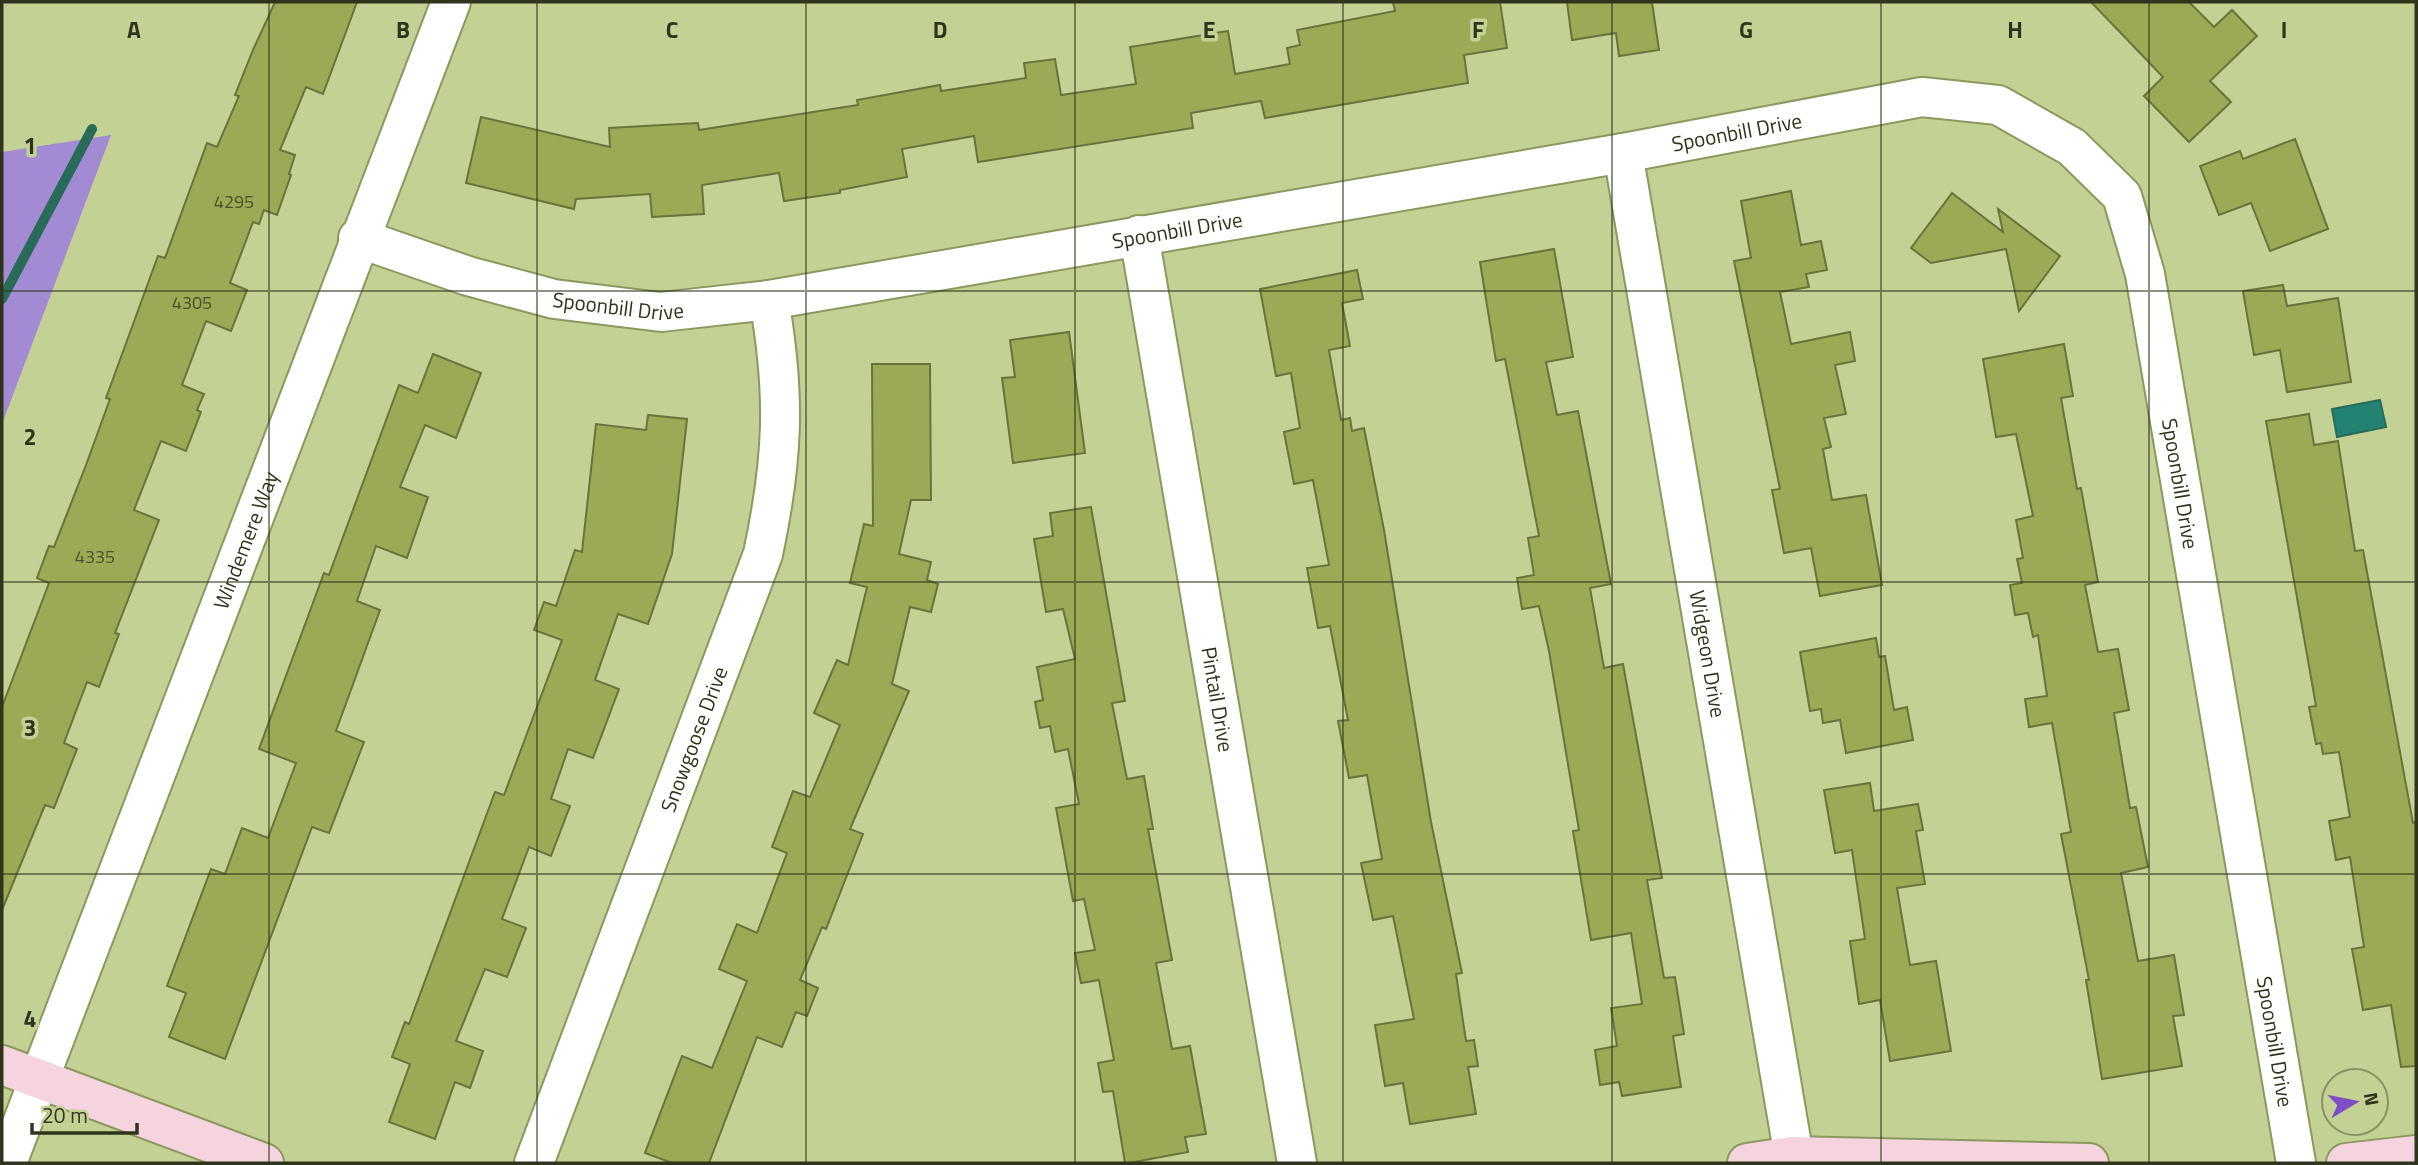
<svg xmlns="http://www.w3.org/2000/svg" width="2418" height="1165" font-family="'Titillium Web',sans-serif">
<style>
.green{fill:#a28bd3}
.water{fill:#238272;stroke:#276b58;stroke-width:2}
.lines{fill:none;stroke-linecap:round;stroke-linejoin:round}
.stream{stroke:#276b58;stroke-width:10}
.building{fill:#9aaa55;stroke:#68743b;stroke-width:2}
.street-casing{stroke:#8b985e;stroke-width:42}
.secondary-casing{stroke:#8b985e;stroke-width:42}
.street{stroke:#fff;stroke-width:38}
.secondary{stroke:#f5d4e0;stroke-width:38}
.grid{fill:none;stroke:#2f341c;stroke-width:2;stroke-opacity:0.55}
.labels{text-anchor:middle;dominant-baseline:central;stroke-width:7;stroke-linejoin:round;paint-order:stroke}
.number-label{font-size:18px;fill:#4a522a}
.street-label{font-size:21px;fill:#2f341c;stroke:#c4d195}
.grid-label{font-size:23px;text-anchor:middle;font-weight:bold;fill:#2f341c;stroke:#c4d195;stroke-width:7;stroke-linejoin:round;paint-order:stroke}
</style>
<rect width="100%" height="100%" fill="#c4d195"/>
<!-- green -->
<polygon class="green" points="111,135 2,424 2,152"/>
<!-- water -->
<polygon class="water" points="2380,400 2386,427 2337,437 2332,409"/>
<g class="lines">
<!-- stream -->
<polyline class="stream" points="2,299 92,129"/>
</g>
<!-- building -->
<g class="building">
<polygon points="275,2 357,2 323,94 306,87 280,150 295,155 289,174 291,175 277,215 264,210 259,224 253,222 230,283 247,290 231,331 206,321 182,385 204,394 197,410 201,412 186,451 161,441 134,510 159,520 115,633 119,634 99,687 87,682 64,743 77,749 54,808 45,805 2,910 2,707 49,583 37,578 49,546 54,547 86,465 110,399 106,398 158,256 165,258 207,143 217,147 239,96 235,95 253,50"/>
<polygon points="1393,2 1500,2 1507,48 1464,55 1468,83 1265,118 1261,101 1191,113 1193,128 978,162 974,136 902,149 907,177 840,190 840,193 784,201 779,173 702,185 704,214 652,217 650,194 576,199 574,209 466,183 481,117 610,147 609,128 698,123 699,130 858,105 857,100 940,85 941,91 1026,78 1024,63 1055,59 1061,95 1136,84 1130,47 1228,31 1235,74 1290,64 1287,48 1300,45 1297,30 1395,11"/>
<polygon points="1567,2 1652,2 1659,50 1619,56 1616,33 1572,40"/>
<polygon points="2091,2 2189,2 2214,27 2232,10 2257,36 2210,81 2231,102 2189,142 2144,96 2163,77"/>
<polygon points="2295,139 2328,229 2270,251 2251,203 2219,215 2200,166 2240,151 2243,159"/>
<polygon points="1791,191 1801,245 1821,241 1827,270 1806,274 1809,287 1780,292 1791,344 1850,332 1855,361 1835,365 1846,414 1824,418 1831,447 1823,449 1832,500 1866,495 1882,585 1820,596 1811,548 1784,553 1772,490 1780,489 1734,261 1751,258 1741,201"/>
<polygon points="1952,193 2003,232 1998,209 2060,256 2019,311 2006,249 1931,263 1911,248"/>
<polygon points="1554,249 1573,357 1546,362 1557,415 1578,411 1611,584 1590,588 1604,668 1623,664 1662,878 1647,880 1664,978 1675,977 1684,1034 1673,1036 1681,1087 1622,1096 1619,1082 1600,1085 1595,1050 1617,1046 1611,1008 1642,1004 1631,933 1591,940 1573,831 1579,830 1549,651 1539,606 1522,609 1517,578 1534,575 1528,538 1539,536 1505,359 1496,361 1480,262"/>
<polygon points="1357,270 1363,299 1342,303 1350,346 1329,350 1341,420 1350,418 1352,431 1364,428 1384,530 1431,822 1462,973 1456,974 1466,1041 1474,1040 1478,1066 1468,1067 1476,1114 1410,1124 1403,1083 1385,1086 1375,1025 1414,1019 1393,916 1373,920 1361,863 1382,859 1367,775 1349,778 1338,721 1348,720 1330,626 1318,628 1307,568 1329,565 1313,480 1294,484 1284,432 1300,428 1291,373 1276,376 1260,289"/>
<polygon points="2283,285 2287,306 2338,298 2351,382 2287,392 2280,350 2254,355 2243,291"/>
<polygon points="1069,332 1085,453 1013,463 1002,378 1015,377 1010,340"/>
<polygon points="2064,344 2073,396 2061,398 2077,489 2081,488 2098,582 2085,585 2098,652 2118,649 2129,710 2114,713 2130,808 2136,807 2148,867 2121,873 2138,961 2174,955 2184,1015 2173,1016 2182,1066 2102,1079 2086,980 2089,980 2061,834 2071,832 2052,723 2029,727 2025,699 2047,696 2038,635 2033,637 2028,613 2015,615 2010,585 2022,583 2017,559 2023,558 2016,520 2033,516 2016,434 1996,437 1983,359"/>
<polygon points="433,354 481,373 456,438 425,425 400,487 428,497 407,558 376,546 357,601 380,610 336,731 364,742 329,833 312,827 225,1059 169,1037 186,993 167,986 211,869 225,874 242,828 268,838 296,763 259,749 324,573 329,575 399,385 418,393"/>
<polygon points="872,364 930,364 931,500 911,500 899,554 931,562 927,580 938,584 931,612 910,607 892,684 909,691 850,829 863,834 826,929 822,927 800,980 818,988 807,1016 796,1012 782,1047 757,1037 709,1163 672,1163 645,1153 682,1056 712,1068 747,981 719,969 737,924 757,933 787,853 772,847 793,791 810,797 840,725 814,713 837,660 848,665 867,587 850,583 864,524 873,526"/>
<polygon points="2309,414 2314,445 2338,441 2355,551 2363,550 2413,823 2416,822 2416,1066 2401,1067 2391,1005 2363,1010 2352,949 2364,947 2350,857 2336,860 2329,821 2350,817 2339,752 2323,754 2321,743 2316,744 2309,707 2316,706 2266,421"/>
<polygon points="648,415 687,419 672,554 648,624 618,614 595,680 619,689 593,758 568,749 551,799 570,806 551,856 529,847 502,919 526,928 507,977 485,969 456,1041 483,1051 470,1088 455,1082 435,1139 389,1122 410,1064 392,1057 405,1022 409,1024 495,792 504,795 562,640 534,630 544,602 556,606 575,550 582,552 596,424 646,430"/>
<polygon points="1091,507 1125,701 1112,703 1127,779 1144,776 1153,829 1148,829 1172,960 1156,963 1172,1049 1190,1046 1206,1134 1185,1137 1188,1152 1129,1163 1125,1163 1113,1091 1103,1092 1098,1063 1114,1060 1099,980 1081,983 1075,953 1095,950 1084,899 1073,901 1056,808 1079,804 1068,749 1055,752 1050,726 1040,728 1035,702 1043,700 1037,667 1075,659 1063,609 1046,612 1034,539 1053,536 1050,513"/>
<polygon points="1876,638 1879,657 1885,656 1894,710 1907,707 1913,740 1846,753 1840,720 1823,723 1821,709 1810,711 1800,652"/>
<polygon points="1870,783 1874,811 1918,804 1923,830 1916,831 1925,884 1897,888 1910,965 1936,961 1951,1051 1890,1061 1880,1000 1859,1004 1850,941 1865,939 1852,850 1835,853 1824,790"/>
</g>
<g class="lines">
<!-- street casing -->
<g class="street-casing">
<g id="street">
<path id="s1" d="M1623,153L1795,1163"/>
<path id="s2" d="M1139,235L1297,1163"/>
<path id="s3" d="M358,238L468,276L554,299L661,312L769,300L1623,153L1922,97L1998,105L2072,147L2122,196L2145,274L2296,1163"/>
<path id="s4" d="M7,1163L451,2"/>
<path id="s5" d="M534,1163L763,554C783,460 786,396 769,300"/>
</g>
</g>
<!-- secondary casing -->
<g class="secondary-casing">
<g id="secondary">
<polyline points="2,1065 264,1163"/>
<polyline points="1747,1163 1793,1156 2089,1163"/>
<polyline points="2346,1163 2416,1155"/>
</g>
</g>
<!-- street -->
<use href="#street" class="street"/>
<!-- secondary -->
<use href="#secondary" class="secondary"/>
</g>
<!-- grid -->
<path class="grid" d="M269,2V1163M537,2V1163M806,2V1163M1075,2V1163M1343,2V1163M1612,2V1163M1881,2V1163M2149,2V1163M2,291H2416M2,582H2416M2,874H2416"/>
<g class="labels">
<!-- number labels -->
<g class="number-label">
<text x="234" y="201">4295</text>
<text x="192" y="302">4305</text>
<text x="95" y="556">4335</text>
</g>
<!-- street labels -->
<g class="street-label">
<text stroke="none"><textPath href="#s3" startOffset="1404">Spoonbill Drive</textPath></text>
<text stroke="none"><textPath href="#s3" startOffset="836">Spoonbill Drive</textPath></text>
<text stroke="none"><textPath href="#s3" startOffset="270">Spoonbill Drive</textPath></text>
<text stroke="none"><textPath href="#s3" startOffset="2118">Spoonbill Drive</textPath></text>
<text stroke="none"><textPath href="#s4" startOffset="667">Windemere Way</textPath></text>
<text stroke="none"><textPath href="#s1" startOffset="508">Widgeon Drive</textPath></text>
<text stroke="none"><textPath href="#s2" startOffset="471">Pintail Drive</textPath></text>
<text stroke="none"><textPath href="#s5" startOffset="453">Snowgoose Drive</textPath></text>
<text stroke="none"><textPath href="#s3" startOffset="2684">Spoonbill Drive</textPath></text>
</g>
</g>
<g class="grid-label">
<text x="134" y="38">A</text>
<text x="403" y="38">B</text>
<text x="672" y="38">C</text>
<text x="940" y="38">D</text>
<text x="1209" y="38">E</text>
<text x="1478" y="38">F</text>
<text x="1746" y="38">G</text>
<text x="2015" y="38">H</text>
<text x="2284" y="38">I</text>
<text x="30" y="154">1</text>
<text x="30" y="445">2</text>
<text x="30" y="736">3</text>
<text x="30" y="1027">4</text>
</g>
<!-- border -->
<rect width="2418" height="1165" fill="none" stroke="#2f341c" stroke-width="7"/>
<!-- north arrow -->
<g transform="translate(2355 1102) rotate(80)"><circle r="33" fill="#c4d195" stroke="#889265" stroke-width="2"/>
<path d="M0-5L12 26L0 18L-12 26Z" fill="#7e4ec6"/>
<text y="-10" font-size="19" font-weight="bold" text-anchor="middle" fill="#2f341c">N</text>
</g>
<!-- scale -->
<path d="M32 1123v10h105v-10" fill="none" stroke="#2f341c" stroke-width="3.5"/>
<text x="42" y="1123" font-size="21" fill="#2f341c" stroke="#c4d195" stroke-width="5" paint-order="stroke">20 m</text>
</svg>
